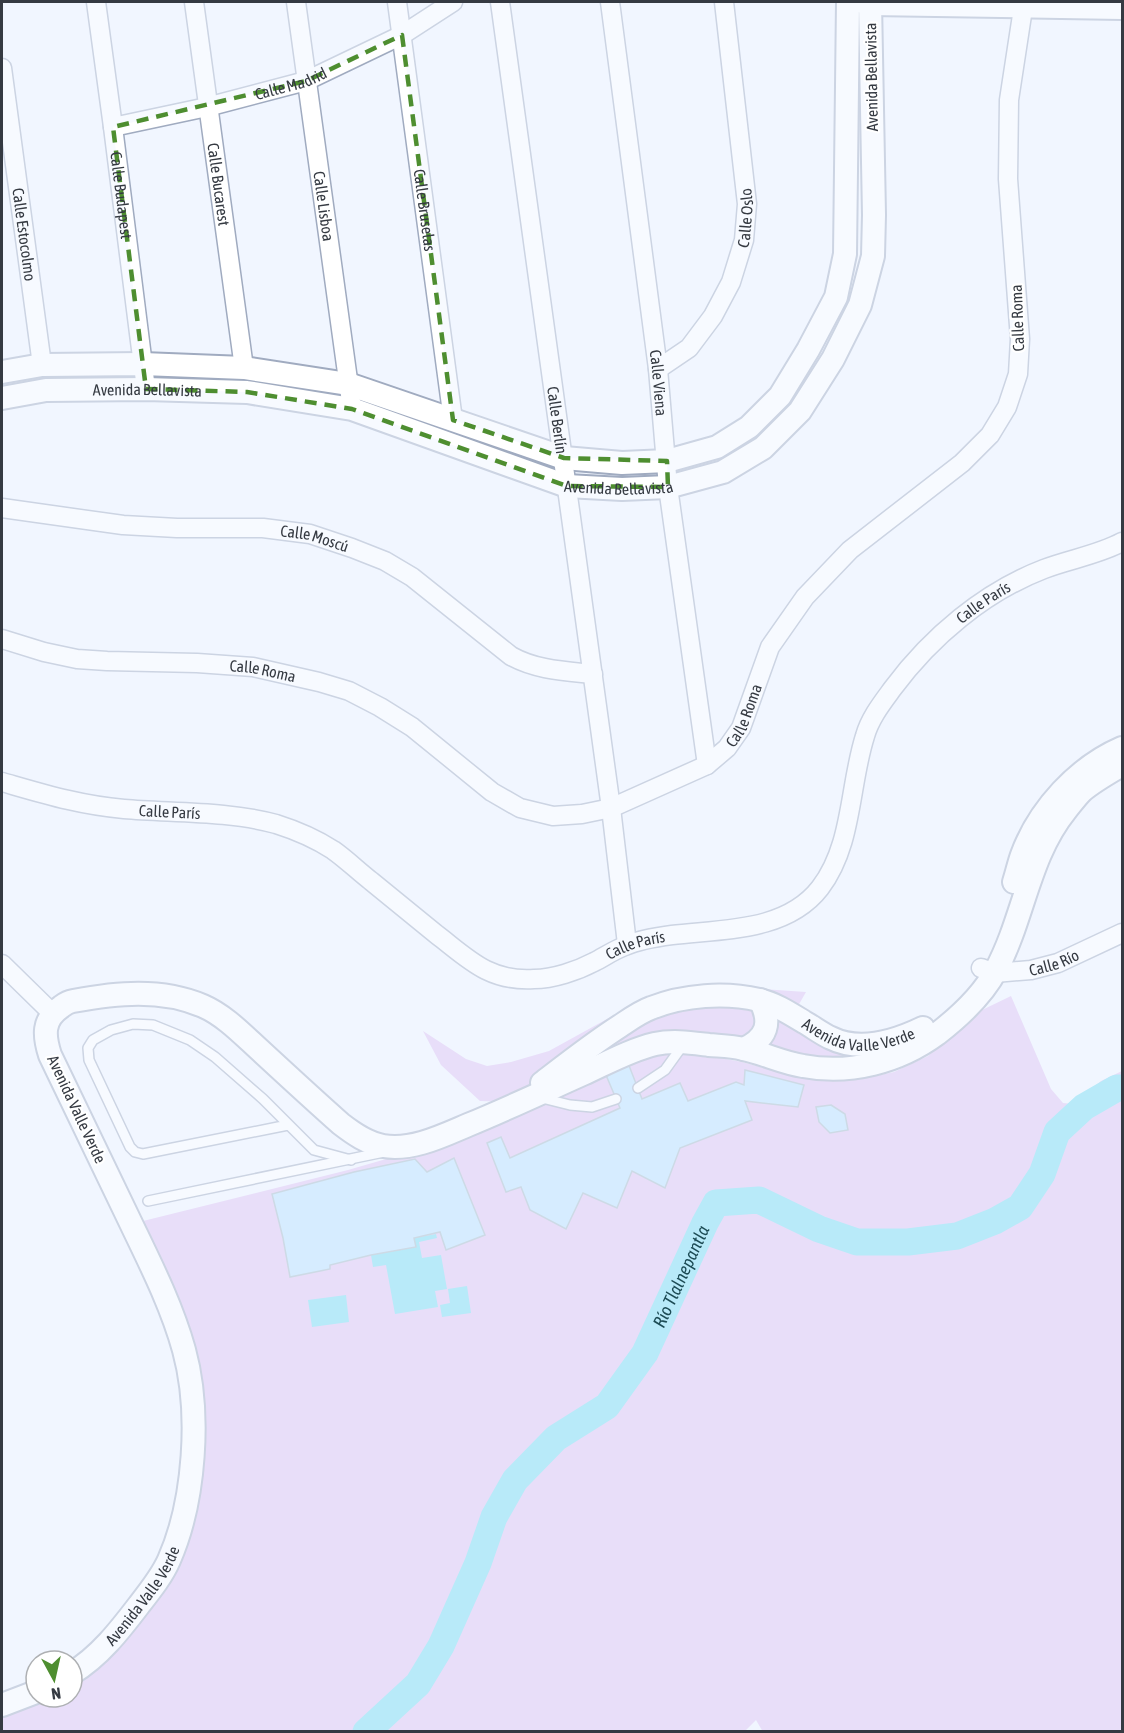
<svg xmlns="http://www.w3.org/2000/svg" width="1124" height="1733" font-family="'Asap Condensed',sans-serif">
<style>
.green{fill:#dec1f1;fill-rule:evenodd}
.water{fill:#73dcf1}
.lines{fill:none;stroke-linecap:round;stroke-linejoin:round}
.river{stroke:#73dcf1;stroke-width:27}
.building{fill:#b5e1fe;stroke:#a2b8c7;stroke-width:1.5}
.service-casing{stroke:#a0abc0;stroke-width:12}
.minor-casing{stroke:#a0abc0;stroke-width:21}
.tertiary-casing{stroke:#a0abc0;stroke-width:26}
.service{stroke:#fff;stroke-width:9}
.minor{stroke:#fff;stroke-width:18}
.tertiary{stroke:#fff;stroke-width:22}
.marked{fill:none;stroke:#4e8e30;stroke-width:4.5;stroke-dasharray:12 8;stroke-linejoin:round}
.labels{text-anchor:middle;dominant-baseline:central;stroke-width:4.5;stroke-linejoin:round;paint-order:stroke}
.street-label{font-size:16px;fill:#353a42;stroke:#fff}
.water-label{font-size:18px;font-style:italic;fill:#1d4c55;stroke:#fff}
</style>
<rect width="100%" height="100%" fill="#f1f6ff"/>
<!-- green -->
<g class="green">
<polygon points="721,986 806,992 790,1020 894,1055 804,1064 752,1038 685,1038 511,1102 480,1101 441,1065 423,1031 466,1059 487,1066 511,1062 549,1051 636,1003"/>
<path d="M1011,996L1051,1089L1063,1103L1073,1104L1101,1081L1122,1071V1731L763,1732L756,1720L744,1732H2V1713L20,1711L52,1697H72V1685L93,1668L158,1597L177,1570L189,1538L197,1500L198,1415L135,1223L348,1170L407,1153L635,1060L661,1053H693L742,1062L800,1078L829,1081L862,1079L894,1072L928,1056L963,1023L980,1011ZM690,1252L645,1353L632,1372V1371Z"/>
</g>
<!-- water -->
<g class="water">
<polygon points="436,1234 437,1238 419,1242 422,1258 441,1255 447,1289 435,1291 438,1307 395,1314 386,1265 373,1267 371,1255 415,1247 414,1238"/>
<polygon points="467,1286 471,1313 442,1317 440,1305 450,1303 448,1289"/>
<polygon points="346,1295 349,1322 312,1327 308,1300"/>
</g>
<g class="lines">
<!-- river -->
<path class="river" id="s1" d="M366,1732L418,1684L441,1646L478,1563L494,1517L515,1480L556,1438L607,1406L645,1353L705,1223L716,1203L759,1200L819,1229L857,1242H908L957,1236L995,1221L1020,1207L1042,1174L1057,1132L1084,1107L1117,1088H1122"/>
</g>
<!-- building -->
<g class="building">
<polygon points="628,1063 642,1099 680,1083 688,1101 736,1082 744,1085 745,1070 804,1085 798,1107 745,1101 752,1120 680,1148 665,1188 632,1171 617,1208 583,1193 566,1229 530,1210 521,1187 506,1192 487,1143 501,1137 510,1158 620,1108 606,1075"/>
<polygon points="831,1105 845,1114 848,1130 830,1133 819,1122 816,1107"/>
<polygon points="454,1158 485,1235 446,1250 440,1232 414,1238 416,1247 371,1255 330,1265 330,1269 290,1277 283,1238 272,1194 354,1172 415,1159 427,1172"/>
</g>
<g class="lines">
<!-- service casing -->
<g class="service-casing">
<g id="service">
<polyline points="638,1088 665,1070 683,1045"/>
<polyline points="542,1098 570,1105 592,1107 616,1099"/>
<polyline points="288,1125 143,1154 135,1152 130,1147 89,1060 88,1048 93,1040 111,1030 133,1024 153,1025 190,1040 215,1057 263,1099 314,1150 351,1160"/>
<polyline points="148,1201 384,1152"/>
</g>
</g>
<!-- minor casing -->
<g class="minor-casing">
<g id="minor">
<path id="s2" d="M96,2L113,127L146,389"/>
<path id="s3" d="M194,2L244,368"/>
<path id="s4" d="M296,2L352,409"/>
<path id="s5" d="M397,2L453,420"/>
<path id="s6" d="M500,2L611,808L627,944"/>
<path id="s7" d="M610,2L658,369L668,487L707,765"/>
<path id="s8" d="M2,68L42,365"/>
<path id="s9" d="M113,127L207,107L306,81L402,35L453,2"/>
<path id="s10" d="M658,369L689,348L713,316L731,282L744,240L747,204L724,2"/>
<path id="s11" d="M2,508L123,525L177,528H263L310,534L352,548L385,561L412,577L511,656C536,670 564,671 593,674"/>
<path id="s12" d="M2,639L44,652L77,659L107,661L197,663L253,667L319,682L349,691L380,707L412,727L492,792L520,808L553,816L582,814L611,808L707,765L727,748L741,728L770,647L805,597L850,550L962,463L990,435L1007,407L1018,374L1020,339L1008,179L1009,100L1024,2"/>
<path id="s13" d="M2,782C44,794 79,805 124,809C172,813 229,811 276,824C295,830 316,839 333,850C346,859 358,871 371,881C392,898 414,916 436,934C452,946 468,961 486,970C500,977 518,980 534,979C553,979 577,971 594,962C604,957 614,950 625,946C638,940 657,937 672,935C722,929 786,932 820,888C853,845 849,786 865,736C870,718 882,703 893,688C931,637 984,592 1044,569C1070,559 1098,555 1122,542"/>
<polyline points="2,964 52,1013"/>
<path id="s14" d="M981,968L995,973L1031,970L1058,963L1122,933"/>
</g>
</g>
<!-- tertiary casing -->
<g class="tertiary-casing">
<g id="tertiary">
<polyline points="863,2 870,4 1122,8"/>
<polyline points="2,372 42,365 143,364 244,368 348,384 564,458 622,463 667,461 717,447 749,427 780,396 808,350 836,297 845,254 848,2"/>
<path id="s15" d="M2,398L46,390L146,389L247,392L352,409L567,486L622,489L668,487L723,472L763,448L800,411L833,359L860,305L873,256L874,215L870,2"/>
<path d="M1014,882C1017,873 1019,863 1022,855C1039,809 1078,767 1122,748"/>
<path d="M744,1049C767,1038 772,1023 760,1000"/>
<path id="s16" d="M542,1083C568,1063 592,1044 620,1026C629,1020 640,1012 651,1008C684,995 725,992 759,1000C774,1003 791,1014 804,1022C813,1027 822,1034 831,1038C861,1053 896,1041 923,1028"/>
<path id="s17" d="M72,1673C99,1657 120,1630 139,1605C150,1591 162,1576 169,1560C195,1501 201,1412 184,1350C171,1303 148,1259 127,1215C102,1162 76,1109 50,1055C44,1036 42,1020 61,1007C65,1004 67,1002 73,1001C116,993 161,988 203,1006C226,1016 245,1037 263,1053C289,1077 315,1101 341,1124C354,1134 367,1143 383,1146C412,1151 442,1136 468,1125C507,1109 545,1091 583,1074C607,1063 630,1050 655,1044C673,1040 692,1043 709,1045C720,1046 732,1046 743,1049C763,1053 783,1063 803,1066C850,1075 899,1062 937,1034C959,1017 983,995 996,970C1024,918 1028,857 1066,810C1071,804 1076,797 1082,791C1094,781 1108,773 1122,765"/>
<polyline points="2,1705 36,1692"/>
</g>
</g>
<!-- service -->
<use href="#service" class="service"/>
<!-- minor -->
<use href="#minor" class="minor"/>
<!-- tertiary -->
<use href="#tertiary" class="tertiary"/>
</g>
<!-- marked area -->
<path d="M0 0H1124V1733H0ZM402,35L453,420L564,458L667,461L668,487L567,486L352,409L247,392L146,389L113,127L306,81Z" fill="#f1f6ff" fill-opacity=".55" fill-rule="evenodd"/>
<path class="marked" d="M402,35L453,420L564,458L667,461L668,487L567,486L352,409L247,392L146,389L113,127L306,81Z"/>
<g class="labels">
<!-- street labels -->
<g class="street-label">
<text transform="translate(871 77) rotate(-91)">Avenida Bellavista</text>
<text stroke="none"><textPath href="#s9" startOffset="183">Calle Madrid</textPath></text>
<text stroke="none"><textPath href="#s3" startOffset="184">Calle Bucarest</textPath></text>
<text stroke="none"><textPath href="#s2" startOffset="195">Calle Budapest</textPath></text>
<text stroke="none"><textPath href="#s4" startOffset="206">Calle Lisboa</textPath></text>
<text stroke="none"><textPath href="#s5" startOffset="210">Calle Bruselas</textPath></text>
<text stroke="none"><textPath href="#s10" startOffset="182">Calle Oslo</textPath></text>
<text stroke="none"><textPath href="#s8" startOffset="168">Calle Estocolmo</textPath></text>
<text transform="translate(1017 318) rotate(-92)">Calle Roma</text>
<text stroke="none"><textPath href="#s7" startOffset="384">Calle Viena</textPath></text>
<text stroke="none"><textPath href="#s15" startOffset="146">Avenida Bellavista</textPath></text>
<text stroke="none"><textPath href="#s6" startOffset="422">Calle Berlín</textPath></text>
<text stroke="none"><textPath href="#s15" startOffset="632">Avenida Bellavista</textPath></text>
<text stroke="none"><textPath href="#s11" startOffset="315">Calle Moscú</textPath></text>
<text stroke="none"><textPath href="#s13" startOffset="1232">Calle París</textPath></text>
<text stroke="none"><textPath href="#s12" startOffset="264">Calle Roma</textPath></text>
<text stroke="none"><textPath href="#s12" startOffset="822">Calle Roma</textPath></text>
<text stroke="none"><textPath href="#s13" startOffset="171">Calle París</textPath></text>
<text stroke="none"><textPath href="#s13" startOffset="693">Calle París</textPath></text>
<text stroke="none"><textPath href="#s14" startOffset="75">Calle Río</textPath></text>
<text stroke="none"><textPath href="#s16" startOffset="351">Avenida Valle Verde</textPath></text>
<text transform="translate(77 1109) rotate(65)">Avenida Valle Verde</text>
<text stroke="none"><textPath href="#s17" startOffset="106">Avenida Valle Verde</textPath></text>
</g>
<!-- water labels -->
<g class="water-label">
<text stroke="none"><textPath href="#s1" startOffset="566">Río Tlalnepantla</textPath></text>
</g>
</g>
<!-- border -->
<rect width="1124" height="1733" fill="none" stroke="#353a42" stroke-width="6"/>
<!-- north arrow -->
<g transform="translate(54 1679) rotate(172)"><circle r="28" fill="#ffffff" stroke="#aeb0b3" stroke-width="1.5"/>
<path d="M0-4.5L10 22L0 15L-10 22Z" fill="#4e8e30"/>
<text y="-9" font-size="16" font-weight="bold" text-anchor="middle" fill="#353a42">N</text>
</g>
</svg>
